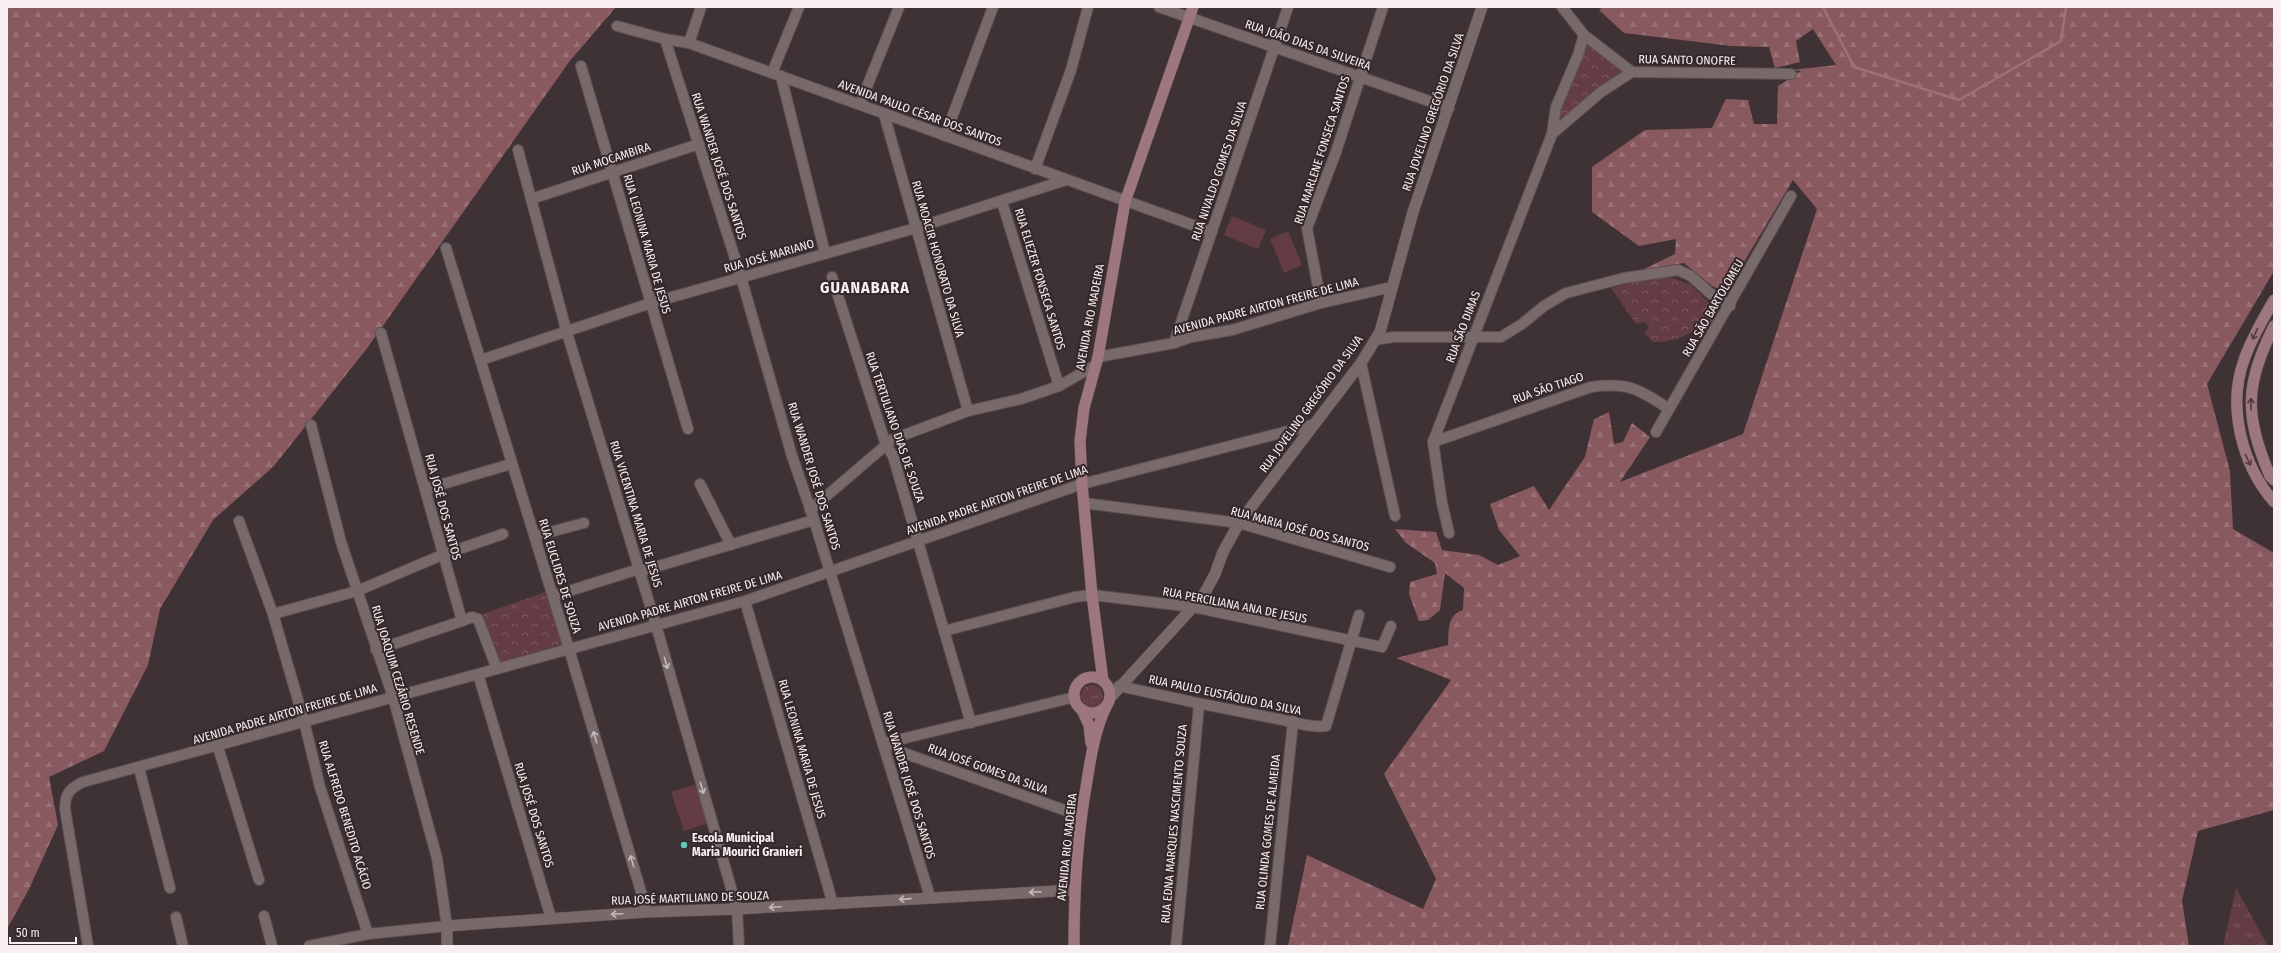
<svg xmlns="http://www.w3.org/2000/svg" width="2281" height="953" font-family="'Fira Sans Condensed',sans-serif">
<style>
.grass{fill:url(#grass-tufts)}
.forest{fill:url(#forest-firs)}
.park{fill:url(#park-crowns)}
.pitch{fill:#643d44}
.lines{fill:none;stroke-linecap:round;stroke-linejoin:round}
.stream{stroke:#a16f76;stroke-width:2.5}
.minor-casing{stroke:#5c5153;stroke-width:12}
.tertiary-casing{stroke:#5c5153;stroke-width:12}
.secondary-casing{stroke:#5c5153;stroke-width:12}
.minor{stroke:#78696b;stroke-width:10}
.tertiary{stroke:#78696b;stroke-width:11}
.secondary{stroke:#9d777d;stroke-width:11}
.oneway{stroke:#4f3c3f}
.oneway2{stroke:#c4b9bb}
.poi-dot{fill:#56cec2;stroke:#35282a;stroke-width:1.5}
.labels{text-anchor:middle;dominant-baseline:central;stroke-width:4;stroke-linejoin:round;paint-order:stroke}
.street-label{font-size:12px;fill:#f7eff0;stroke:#35282a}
.poi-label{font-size:12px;font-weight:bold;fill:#f7eff0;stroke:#35282a;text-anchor:start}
.district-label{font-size:16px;font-weight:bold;letter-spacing:1px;fill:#f7eff0;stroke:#35282a}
</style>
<defs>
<pattern id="grass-tufts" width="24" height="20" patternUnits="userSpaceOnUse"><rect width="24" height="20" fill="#643d44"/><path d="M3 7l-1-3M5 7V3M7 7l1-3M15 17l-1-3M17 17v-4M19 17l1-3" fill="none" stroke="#7b595f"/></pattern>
<pattern id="forest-firs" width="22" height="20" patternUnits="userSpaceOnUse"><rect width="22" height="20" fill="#895960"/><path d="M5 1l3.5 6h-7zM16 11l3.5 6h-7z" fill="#9a7177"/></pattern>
<pattern id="park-crowns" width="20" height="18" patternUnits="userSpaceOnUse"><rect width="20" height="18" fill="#643d44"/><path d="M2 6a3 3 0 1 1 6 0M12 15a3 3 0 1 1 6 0" fill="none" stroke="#7b595f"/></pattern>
</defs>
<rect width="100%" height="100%" fill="#3f3234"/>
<!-- grass -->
<polygon class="grass" points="2236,888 2268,946 2223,946"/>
<!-- forest -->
<g class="forest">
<polygon points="7,7 616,7 569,62 368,347 274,466 213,520 160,609 148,665 104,751 49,777 58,825 29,889 7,929"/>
<path d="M1603,7H2274V271L2207,384L2230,471L2233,529L2274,553V810L2198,831L2182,901L2189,946H1288L1307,855L1423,909L1436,879L1384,774L1451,680L1396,658L1448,645C1449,630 1447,615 1463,610L1464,588L1445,573L1440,610L1428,620L1419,621L1409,594L1410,582L1437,574L1435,563L1406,543L1395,529L1436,532L1442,550L1479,555L1498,565L1520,556L1499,530L1490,504L1534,486L1549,510L1585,457L1594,419L1609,412L1614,444L1623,442L1632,423L1650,437L1620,482L1743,434L1817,209L1793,180L1726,292L1712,286L1684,263L1640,271L1675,254L1676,239L1639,246L1592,212V167L1645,130L1712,128L1726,99L1748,100L1754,124H1777L1778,86L1801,71L1791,70L1836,65L1813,29L1796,41L1800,62L1775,68L1769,47L1731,46L1624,33L1599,10Z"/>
</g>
<!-- park -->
<g class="park">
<polygon points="1588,38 1627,67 1557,121"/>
<path d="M1670,277L1690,284L1715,309L1714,325L1709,332L1699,326C1686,338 1671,342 1653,342L1644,333L1649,328L1645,322L1636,324L1611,288L1642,280Z"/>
<polygon points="545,592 564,645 500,664 483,614"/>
<circle cx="1092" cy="696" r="11"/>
</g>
<!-- pitch -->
<g class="pitch">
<polygon points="1232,216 1266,230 1258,249 1224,235"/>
<polygon points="1288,231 1302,265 1284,273 1270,239"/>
<polygon points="697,784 709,823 684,831 671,792"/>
</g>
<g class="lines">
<!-- stream -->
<polyline class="stream" points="1823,7 1854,67 1959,100 2061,41 2066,7"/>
<!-- minor casing -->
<g class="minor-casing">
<g id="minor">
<polyline points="1159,7 1449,108"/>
<polyline points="1562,7 1584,35 1632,72 1791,74"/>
<polyline points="617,26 665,39 689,43 1212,232"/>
<polyline points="665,39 741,277 792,456 814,520 930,897"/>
<polyline points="689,43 701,7"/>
<polyline points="581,66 688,429"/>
<polyline points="772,73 799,7"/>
<polyline points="781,76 825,253"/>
<polyline points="860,104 899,7"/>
<polyline points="884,114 968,411"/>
<polyline points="1552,134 1601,92 1632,72"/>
<polyline points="945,136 993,7"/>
<polyline points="518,150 567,333 656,625 737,909 739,946"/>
<polyline points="1035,169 1071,70 1088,7"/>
<polyline points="531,199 699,144"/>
<polyline points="1002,202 1059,386"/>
<polyline points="446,248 569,649 647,912"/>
<polyline points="832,277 886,445 893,456 971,723"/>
<polyline points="1321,303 1307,228 1336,152 1383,7"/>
<polyline points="381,333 462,621 472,617 478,619 497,669"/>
<polyline points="1375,340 1393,337 1501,337 1522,324 1544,306 1566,293 1624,278 1678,270 1691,276 1711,294 1730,306"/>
<polyline points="1174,343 1288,7"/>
<polyline points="1098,357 1174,343 1191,337 1232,330 1321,303 1392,287"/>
<polyline points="481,360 651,303 916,228 1066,180"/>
<polyline points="1361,363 1395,516"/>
<polyline points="1656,432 1791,196"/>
<path d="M1433,442L1591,387C1628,382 1639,389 1669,409"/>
<polyline points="700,484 731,545"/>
<polyline points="426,489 511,464"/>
<polyline points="1084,503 1239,523 1390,567"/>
<polyline points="810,510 893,439 968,411 1021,399 1059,386 1094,366"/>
<polyline points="239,521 273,614 304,721 320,787 368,934"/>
<polyline points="1449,533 1442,503 1433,442 1552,134 1556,107 1578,55 1584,35"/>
<polyline points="535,536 584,523"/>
<polyline points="553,596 639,569 645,570 814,520"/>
<polyline points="745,601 833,904"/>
<polyline points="273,614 357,591 442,555 503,534"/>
<polyline points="944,631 1075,597 1092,595 1193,607 1382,647 1391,626"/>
<polyline points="376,650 462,621"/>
<polyline points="478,674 551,918"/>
<path d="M1119,686C1172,698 1225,709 1278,719C1294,722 1310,728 1326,726L1359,615"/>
<polyline points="890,742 901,752 1081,816"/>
<polyline points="885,743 1075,697"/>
<polyline points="218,747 259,880"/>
<polyline points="139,768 170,888"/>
<polyline points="264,916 272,946"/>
<polyline points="176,917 183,946"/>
<path d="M88,946L65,809C65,794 69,789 83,782L745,601L1082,484L1312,425"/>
<polyline points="309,946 368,934 447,926 437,858 393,697 341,542 311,425"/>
<polyline points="1176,946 1199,705"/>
<polyline points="1270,946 1293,721"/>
</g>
</g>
<!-- tertiary casing -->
<g class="tertiary-casing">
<g id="tertiary">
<polyline points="1110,698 1203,596 1215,574 1223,552 1239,523 1361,363 1380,332 1413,212 1482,7"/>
<polyline points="447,946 447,926 647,912 737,909 1074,890"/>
</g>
</g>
<!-- secondary casing -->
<g class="secondary-casing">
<g id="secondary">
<path d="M2274,300C2263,319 2251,339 2244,360C2227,407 2242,465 2274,502"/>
<path d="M2274,326C2245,385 2244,415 2270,476L2274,480"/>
<circle cx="1092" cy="695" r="18"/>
<polyline points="1103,681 1092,595 1082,484 1080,441 1084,408 1098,357 1125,202 1193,7"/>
<polyline points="1082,710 1089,725 1091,743"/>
<path d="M1074,946C1074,890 1077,836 1087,781C1091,756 1095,730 1106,707"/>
</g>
</g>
<!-- minor -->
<use href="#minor" class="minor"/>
<!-- tertiary -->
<use href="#tertiary" class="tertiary"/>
<!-- secondary -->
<use href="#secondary" class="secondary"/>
</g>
<!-- one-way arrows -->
<defs><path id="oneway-shaft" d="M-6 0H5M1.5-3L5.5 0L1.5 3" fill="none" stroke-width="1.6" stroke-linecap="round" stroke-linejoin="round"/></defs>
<g class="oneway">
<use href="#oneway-shaft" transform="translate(2255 334) rotate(115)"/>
<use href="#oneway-shaft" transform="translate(2251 404) rotate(-91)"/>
<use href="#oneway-shaft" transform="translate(2248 460) rotate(65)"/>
</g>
<g class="oneway2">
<use href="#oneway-shaft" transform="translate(666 663) rotate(74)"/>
<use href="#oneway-shaft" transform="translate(595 737) rotate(-106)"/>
<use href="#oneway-shaft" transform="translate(702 788) rotate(74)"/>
<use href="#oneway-shaft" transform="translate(632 861) rotate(-106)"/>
<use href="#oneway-shaft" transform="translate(1035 892) rotate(177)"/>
<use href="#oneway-shaft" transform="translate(905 899) rotate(176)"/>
<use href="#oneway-shaft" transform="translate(775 907) rotate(177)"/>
<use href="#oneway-shaft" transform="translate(617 914) rotate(177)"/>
</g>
<!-- markers -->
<circle class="poi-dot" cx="684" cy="845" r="4"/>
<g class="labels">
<!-- street labels -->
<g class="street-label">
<text transform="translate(1308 45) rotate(19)">RUA JOÃO DIAS DA SILVEIRA</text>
<text transform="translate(1687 60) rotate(1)">RUA SANTO ONOFRE</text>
<text transform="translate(1433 112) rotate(-71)">RUA JOVELINO GREGÓRIO DA SILVA</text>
<text transform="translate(920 113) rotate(20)">AVENIDA PAULO CÉSAR DOS SANTOS</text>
<text transform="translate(1322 150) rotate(-72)">RUA MARLENE FONSECA SANTOS</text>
<text transform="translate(611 159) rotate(-18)">RUA MOCAMBIRA</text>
<text transform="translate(719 166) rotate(72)">RUA WANDER JOSÉ DOS SANTOS</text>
<text transform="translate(1219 171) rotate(-71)">RUA NIVALDO GOMES DA SILVA</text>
<text transform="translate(647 244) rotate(74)">RUA LEONINA MARIA DE JESUS</text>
<text transform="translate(769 256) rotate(-16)">RUA JOSÉ MARIANO</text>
<text transform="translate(938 259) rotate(74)">RUA MOACIR HONORATO DA SILVA</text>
<text transform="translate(1040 279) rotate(73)">RUA ELIEZER FONSECA SANTOS</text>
<text transform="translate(1266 306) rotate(-15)">AVENIDA PADRE AIRTON FREIRE DE LIMA</text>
<text transform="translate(1713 308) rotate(-60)">RUA SÃO BARTOLOMEU</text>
<text transform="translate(1090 317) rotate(-79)">AVENIDA RIO MADEIRA</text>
<text transform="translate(1463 327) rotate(-69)">RUA SÃO DIMAS</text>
<text transform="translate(1548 388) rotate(-19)">RUA SÃO TIAGO</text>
<text transform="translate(1311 404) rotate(-54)">RUA JOVELINO GREGÓRIO DA SILVA</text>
<text transform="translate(895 427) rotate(71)">RUA TERTULIANO DIAS DE SOUZA</text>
<text transform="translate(814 476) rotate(73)">RUA WANDER JOSÉ DOS SANTOS</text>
<text transform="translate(997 500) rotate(-19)">AVENIDA PADRE AIRTON FREIRE DE LIMA</text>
<text transform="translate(443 507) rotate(75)">RUA JOSÉ DOS SANTOS</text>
<text transform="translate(636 514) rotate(73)">RUA VICENTINA MARIA DE JESUS</text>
<text transform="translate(1300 529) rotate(15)">RUA MARIA JOSÉ DOS SANTOS</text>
<text transform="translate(560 576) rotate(73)">RUA EUCLIDES DE SOUZA</text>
<text transform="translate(690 601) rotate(-16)">AVENIDA PADRE AIRTON FREIRE DE LIMA</text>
<text transform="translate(1235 605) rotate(11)">RUA PERCILIANA ANA DE JESUS</text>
<text transform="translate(398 680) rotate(73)">RUA JOAQUIM CEZÁRIO RESENDE</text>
<text transform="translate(1225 695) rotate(12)">RUA PAULO EUSTÁQUIO DA SILVA</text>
<text transform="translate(285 714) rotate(-16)">AVENIDA PADRE AIRTON FREIRE DE LIMA</text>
<text transform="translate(802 749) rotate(74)">RUA LEONINA MARIA DE JESUS</text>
<text transform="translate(988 769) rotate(20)">RUA JOSÉ GOMES DA SILVA</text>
<text transform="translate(909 785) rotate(73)">RUA WANDER JOSÉ DOS SANTOS</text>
<text transform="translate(345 815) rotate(73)">RUA ALFREDO BENEDITO ACÁCIO</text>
<text transform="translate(534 815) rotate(73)">RUA JOSÉ DOS SANTOS</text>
<text transform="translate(1174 824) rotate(-85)">RUA EDNA MARQUES NASCIMENTO SOUZA</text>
<text transform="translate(1268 832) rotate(-84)">RUA OLINDA GOMES DE ALMEIDA</text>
<text transform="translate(1067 847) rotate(-84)">AVENIDA RIO MADEIRA</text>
<text transform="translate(690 898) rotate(-2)">RUA JOSÉ MARTILIANO DE SOUZA</text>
</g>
<!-- poi labels -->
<g class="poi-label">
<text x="692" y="838">Escola Municipal<tspan x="692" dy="14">Maria Mourici Granieri</tspan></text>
</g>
<!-- district labels -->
<g class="district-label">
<text x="865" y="287">GUANABARA</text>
</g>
</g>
<!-- border -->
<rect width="2281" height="953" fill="none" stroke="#f7eff0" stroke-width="16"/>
<!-- scale -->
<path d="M10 937v6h66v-6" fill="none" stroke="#f7eff0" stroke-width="2"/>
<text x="16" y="937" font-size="12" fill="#f7eff0" stroke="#35282a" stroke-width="3" paint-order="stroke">50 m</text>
</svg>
